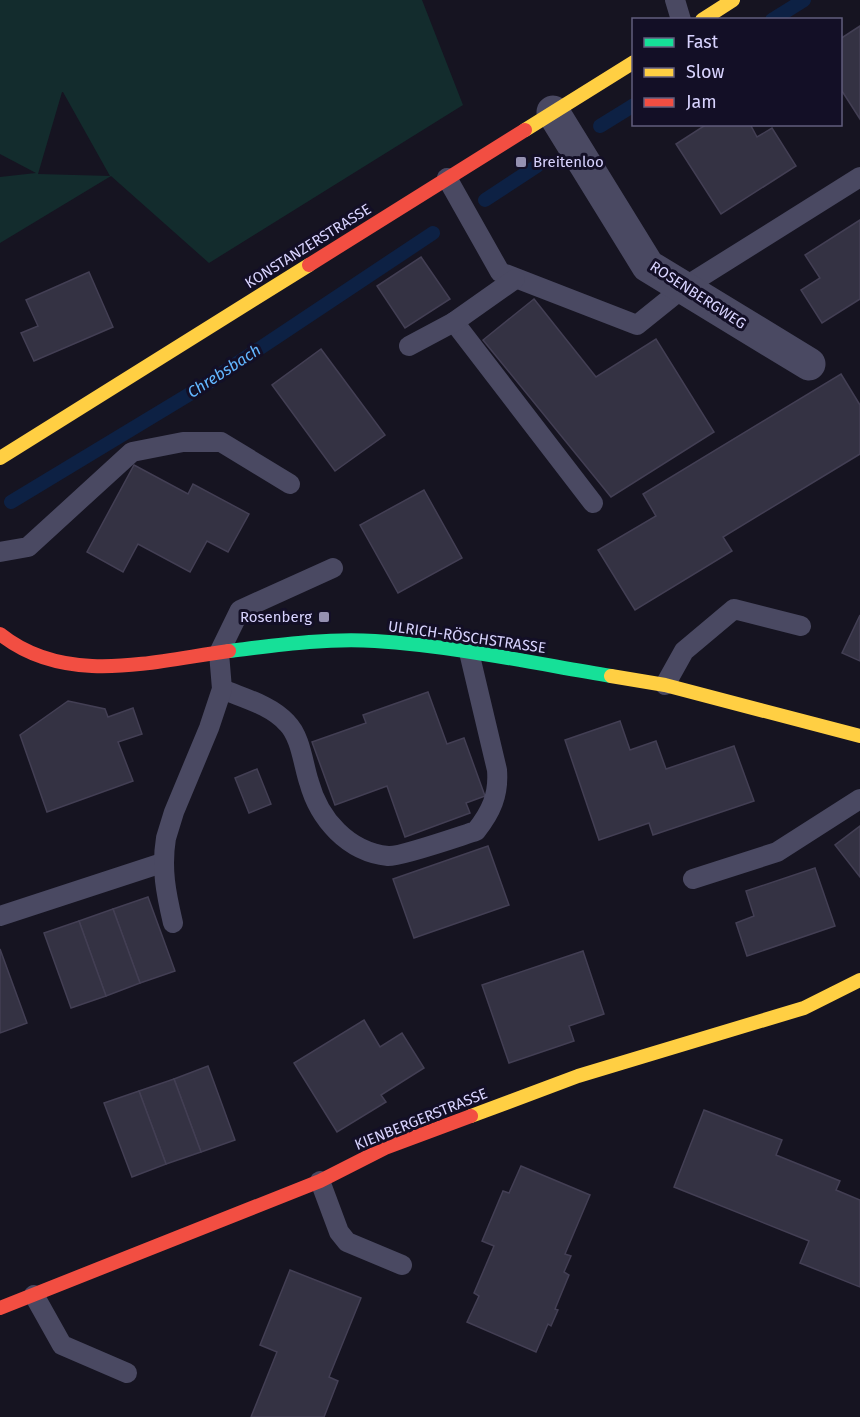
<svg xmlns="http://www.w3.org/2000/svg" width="860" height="1417" font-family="'Fira Sans',sans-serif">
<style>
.green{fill:#132c2d;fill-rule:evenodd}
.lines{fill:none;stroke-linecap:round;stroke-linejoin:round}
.stream{stroke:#0d2144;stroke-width:14}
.building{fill:#343243;stroke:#433f54;stroke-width:1.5}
.lane{stroke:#4a4962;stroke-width:20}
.street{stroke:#4a4962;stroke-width:33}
.fast{stroke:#16e098;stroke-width:14}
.slow{stroke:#ffcf43;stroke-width:14}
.jam{stroke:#f24e42;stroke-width:14}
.poi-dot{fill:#9591b1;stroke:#130f26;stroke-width:2}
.labels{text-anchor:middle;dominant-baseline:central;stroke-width:6;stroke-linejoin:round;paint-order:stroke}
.poi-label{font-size:15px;fill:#d9d4ff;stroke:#130f26;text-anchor:start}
.street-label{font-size:15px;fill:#d9d4ff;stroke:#130f26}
.water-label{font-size:16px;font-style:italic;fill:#62b6ff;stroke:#130f26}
</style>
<rect width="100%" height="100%" fill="#161421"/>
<!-- green -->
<path class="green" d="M0,0H422L463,105L209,263L111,176L0,243V177L36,173L0,154ZM62,92H63L110,176L38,174Z"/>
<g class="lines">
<!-- stream -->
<g class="stream">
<polyline points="772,20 804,0"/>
<polyline points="600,126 634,105"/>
<polyline points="485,200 537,166"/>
<polyline points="11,502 203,386 433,233"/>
</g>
</g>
<!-- building -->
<g class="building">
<polygon points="860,26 860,119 840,88 840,39"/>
<polygon points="707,124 750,124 757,137 772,128 796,166 721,214 676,144"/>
<polygon points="860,220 860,299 822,323 801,290 820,278 805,255"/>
<polygon points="421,257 450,299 405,328 377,286"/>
<polygon points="89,272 113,327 34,361 21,333 38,326 26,300"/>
<polygon points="534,299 596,377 656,339 714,432 611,497 483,340"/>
<polygon points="321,349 385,435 335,471 272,385"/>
<polygon points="841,374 860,405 860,454 723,537 732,551 635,610 598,550 656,516 643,494"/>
<polygon points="134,465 188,494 193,484 249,514 228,552 207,541 190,572 138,544 123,572 87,552"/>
<polygon points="424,490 462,558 398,593 360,525"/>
<polygon points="860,615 860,661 842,653"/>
<polygon points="428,692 447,744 464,738 485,796 466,803 470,813 405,837 387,786 335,805 312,742 366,723 363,715"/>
<polygon points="68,701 105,709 108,717 133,708 142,734 118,742 133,781 47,812 20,735"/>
<polygon points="620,721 630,750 656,741 666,769 734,746 754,801 653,835 649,823 599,840 565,740"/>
<polygon points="257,769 271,804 249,813 235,778"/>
<polygon points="860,826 860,877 835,845"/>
<polygon points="488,846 509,905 414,938 393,879"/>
<polygon points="815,868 835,926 747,956 736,923 754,916 746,891"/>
<polygon points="148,897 175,971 140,983 113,909"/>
<polygon points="113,909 140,983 106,996 79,921"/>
<polygon points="79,921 106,996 71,1008 44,933"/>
<polygon points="0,949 27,1023 0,1033"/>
<polygon points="583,951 604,1014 569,1026 574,1041 509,1063 482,985"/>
<polygon points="364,1020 380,1047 402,1033 424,1068 381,1095 386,1102 337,1132 294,1063"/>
<polygon points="208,1066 235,1140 201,1152 174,1079"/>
<polygon points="174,1079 201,1152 166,1164 139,1091"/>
<polygon points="139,1091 166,1164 132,1177 104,1103"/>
<polygon points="704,1110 782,1140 776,1155 840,1181 836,1190 860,1200 860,1287 800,1263 809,1241 674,1187"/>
<polygon points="521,1166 590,1195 565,1254 571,1256 564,1272 569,1275 555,1309 558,1310 551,1326 548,1324 536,1352 467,1322 479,1296 474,1293 494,1246 482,1241 503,1191 509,1193"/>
<polygon points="290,1270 361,1298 329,1377 338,1381 324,1417 251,1417 277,1352 260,1345"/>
</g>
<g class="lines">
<!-- lane -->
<g class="lane">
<polyline points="675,0 681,20"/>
<polyline points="447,178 500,272 637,325 683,288 860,177"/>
<polyline points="454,322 593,503"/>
<polyline points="409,346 454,322 515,279"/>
<polyline points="0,552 28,547 132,452 183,442 221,442 290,484"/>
<polyline points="665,685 684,651 734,609 801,626"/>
<path d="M222,689C243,698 271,705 287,723C301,737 303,764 309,782C319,819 348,852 388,856C400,857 460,836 476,831C491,812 499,795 497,770L469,652"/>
<polyline points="693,879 777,852 860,799"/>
<polyline points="0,916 162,863"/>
<path d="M173,923C166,893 161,869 166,838L174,812L209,728L222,689L219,653L240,610L333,568"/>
<polyline points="320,1181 339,1232 347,1242 402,1265"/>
<polyline points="34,1295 62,1345 127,1373"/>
</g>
<!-- street -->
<polyline class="street" points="553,112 648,266 809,364"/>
<!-- fast -->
<path class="fast" d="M229,651C278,645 326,638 375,641C454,646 533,663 611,676"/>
<!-- slow -->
<g class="slow">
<polyline points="702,20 733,0"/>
<polyline points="525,130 634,62"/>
<polyline points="0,458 309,265"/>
<polyline points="611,676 665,685 860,736"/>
<polyline points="471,1116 578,1076 804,1008 860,980"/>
</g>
<!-- jam -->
<g class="jam">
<polyline points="309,265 525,130"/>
<path d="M0,634C66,687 153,661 229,651"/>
<polyline points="0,1308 320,1181 385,1148 471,1116"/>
</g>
</g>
<!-- markers -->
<g class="poi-dot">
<rect x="515" y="156" width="12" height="12" rx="3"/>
<rect x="318" y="611" width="12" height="12" rx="3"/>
</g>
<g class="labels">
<!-- poi labels -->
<g class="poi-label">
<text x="533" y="162">Breitenloo</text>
<text x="312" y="617" text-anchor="end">Rosenberg</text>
</g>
<!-- street labels -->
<g class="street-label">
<text transform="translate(308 246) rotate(-32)">KONSTANZERSTRASSE</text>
<text transform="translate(698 295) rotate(33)">ROSENBERGWEG</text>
<text transform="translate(467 637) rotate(8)">ULRICH-RÖSCHSTRASSE</text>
<text transform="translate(421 1119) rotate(-22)">KIENBERGERSTRASSE</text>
</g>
<!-- water labels -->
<g class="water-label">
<text transform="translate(224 371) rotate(-33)">Chrebsbach</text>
</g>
</g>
<!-- legend -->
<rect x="632" y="18" width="210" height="108" fill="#130f26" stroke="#625e7d" stroke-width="1.5"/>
<rect x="644" y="38" width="30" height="9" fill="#16e098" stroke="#625e7d" stroke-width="1.5"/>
<text x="686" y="48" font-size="18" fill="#d9d4ff">Fast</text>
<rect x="644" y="68" width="30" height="9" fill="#ffcf43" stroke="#625e7d" stroke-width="1.5"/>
<text x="686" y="78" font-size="18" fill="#d9d4ff">Slow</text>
<rect x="644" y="98" width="30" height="9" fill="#f24e42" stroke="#625e7d" stroke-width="1.5"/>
<text x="686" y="108" font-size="18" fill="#d9d4ff">Jam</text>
</svg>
